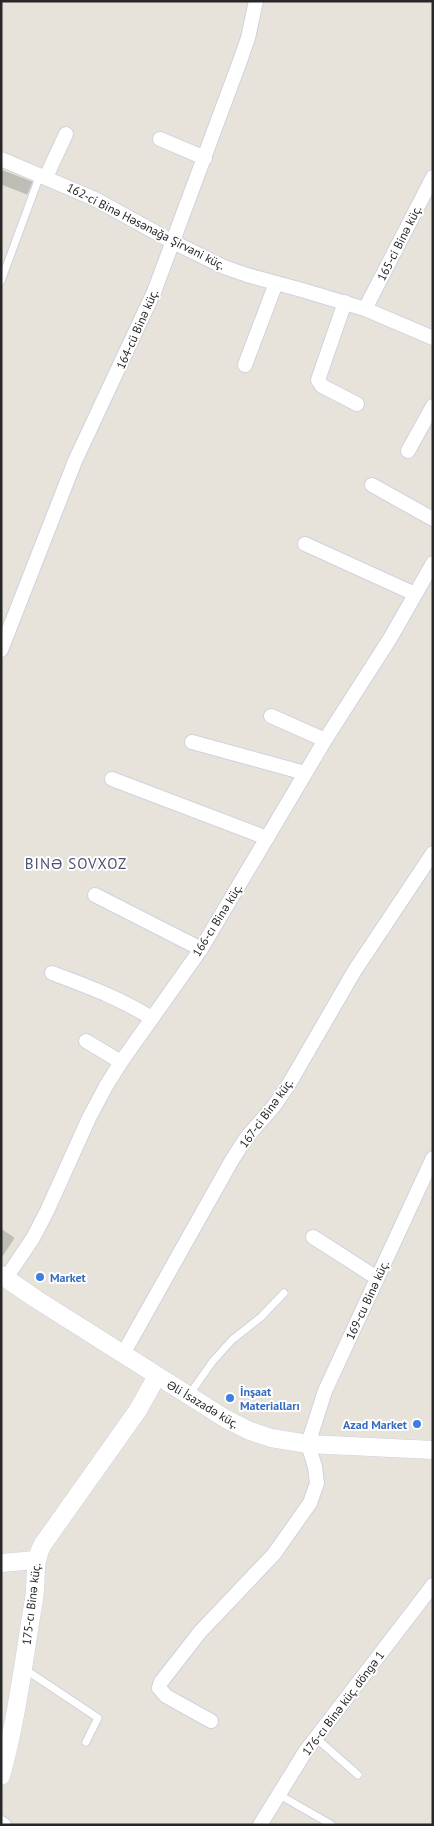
<svg xmlns="http://www.w3.org/2000/svg" width="434" height="1826" font-family="'PT Sans',sans-serif">
<style>
.building{fill:#c0bcb6;stroke:#c3beb4}
.lines{fill:none;stroke-linecap:round;stroke-linejoin:round}
.service-casing{stroke:#cfd1de;stroke-width:9}
.minor-casing{stroke:#cfd1de;stroke-width:16}
.tertiary-casing{stroke:#cfd1de;stroke-width:19}
.service{stroke:#fff;stroke-width:7}
.minor{stroke:#fff;stroke-width:14}
.tertiary{stroke:#fff;stroke-width:18}
.shop-dot{fill:#3f7fe0;stroke:#fff;stroke-width:2}
.labels{text-anchor:middle;dominant-baseline:central;stroke-width:4;stroke-linejoin:round;paint-order:stroke}
.street-label{font-size:12px;fill:#272727;stroke:#fff}
.shop-label{font-size:12px;font-weight:bold;fill:#366cbe;stroke:#fff;text-anchor:start}
.quarter-label{font-size:15px;letter-spacing:1px;fill:#4d5172;stroke:#fff}
</style>
<rect width="100%" height="100%" fill="#e8e3da"/>
<!-- building -->
<g class="building">
<polygon points="1,170 32,182 27,194 1,184"/>
<polygon points="1,1229 14,1238 1,1258"/>
</g>
<g class="lines">
<!-- service casing -->
<g class="service-casing">
<g id="service">
<polyline points="1,281 40,175"/>
<polyline points="189,1395 213,1361 232,1340 261,1317 284,1293"/>
<polyline points="23,1668 98,1718 86,1742"/>
<polyline points="316,1738 358,1775"/>
<polyline points="278,1794 332,1825"/>
</g>
</g>
<!-- minor casing -->
<g class="minor-casing">
<g id="minor">
<polyline points="160,139 205,158"/>
<polyline points="1,159 95,199 173,242 224,267 247,275 302,290 365,309 433,338"/>
<polyline points="46,177 66,134"/>
<polyline points="345,302 318,380 322,386 357,404"/>
<polyline points="365,309 433,177"/>
<polyline points="245,365 276,283"/>
<polyline points="408,451 433,406"/>
<polyline points="372,485 433,519"/>
<polyline points="305,544 415,594"/>
<polyline points="1,650 75,461 154,292 240,61 248,38 256,1"/>
<polyline points="271,716 325,740"/>
<polyline points="192,742 305,773"/>
<polyline points="112,779 267,838"/>
<polyline points="95,895 201,949"/>
<path d="M52,973C86,986 120,998 151,1018"/>
<polyline points="86,1041 121,1062"/>
<polyline points="313,1237 377,1278"/>
<polyline points="6,1278 33,1238 47,1211 89,1118 106,1086 121,1062 201,949 325,740 391,637 433,563"/>
<polyline points="123,1354 232,1160 246,1138 274,1106 289,1084 355,970 433,853"/>
<polyline points="211,1721 166,1696 159,1688 161,1682 200,1632 274,1554 310,1503 317,1483 315,1467 308,1444 325,1391 433,1158"/>
<polyline points="1,1823 4,1825"/>
<polyline points="260,1825 305,1752 433,1585"/>
</g>
</g>
<!-- tertiary casing -->
<g class="tertiary-casing">
<g id="tertiary">
<polyline points="1,1275 36,1299 226,1419 250,1431 271,1438 308,1444 433,1450"/>
<polyline points="1,1563 36,1560"/>
<path d="M1,1776C17,1719 24,1658 34,1599C37,1580 33,1561 43,1544L138,1410L157,1376"/>
</g>
</g>
<!-- service -->
<use href="#service" class="service"/>
<!-- minor -->
<use href="#minor" class="minor"/>
<!-- tertiary -->
<use href="#tertiary" class="tertiary"/>
</g>
<!-- markers -->
<g class="shop-dot">
<circle cx="40" cy="1277" r="5"/>
<circle cx="230" cy="1398" r="5"/>
<circle cx="417" cy="1424" r="5"/>
</g>
<g class="labels">
<!-- street labels -->
<g class="street-label">
<text transform="translate(146 226) rotate(27)">162-ci Binə Həsənağa Şirvani küç.</text>
<text transform="translate(399 243) rotate(-63)">165-ci Binə küç.</text>
<text transform="translate(137 329) rotate(-66)">164-cü Binə küç.</text>
<text transform="translate(217 920) rotate(-58)">166-cı Binə küç.</text>
<text transform="translate(266 1113) rotate(-54)">167-ci Binə küç.</text>
<text transform="translate(367 1300) rotate(-65)">169-cu Binə küç.</text>
<text transform="translate(203 1404) rotate(31)">Əli İsazadə küç.</text>
<text transform="translate(31 1604) rotate(-83)">175-cı Binə küç.</text>
<text transform="translate(343 1703) rotate(-53)">176-cı Binə küç. döngə 1</text>
</g>
<!-- shop labels -->
<g class="shop-label">
<text x="50" y="1277">Market</text>
<text x="240" y="1391">İnşaat<tspan x="240" dy="14">Materialları</tspan></text>
<text x="407" y="1424" text-anchor="end">Azad Market</text>
</g>
<!-- quarter labels -->
<g class="quarter-label">
<text x="76" y="863">BINƏ SOVXOZ</text>
</g>
</g>
<!-- border -->
<rect width="434" height="1826" fill="none" stroke="#272727" stroke-width="5"/>
</svg>
